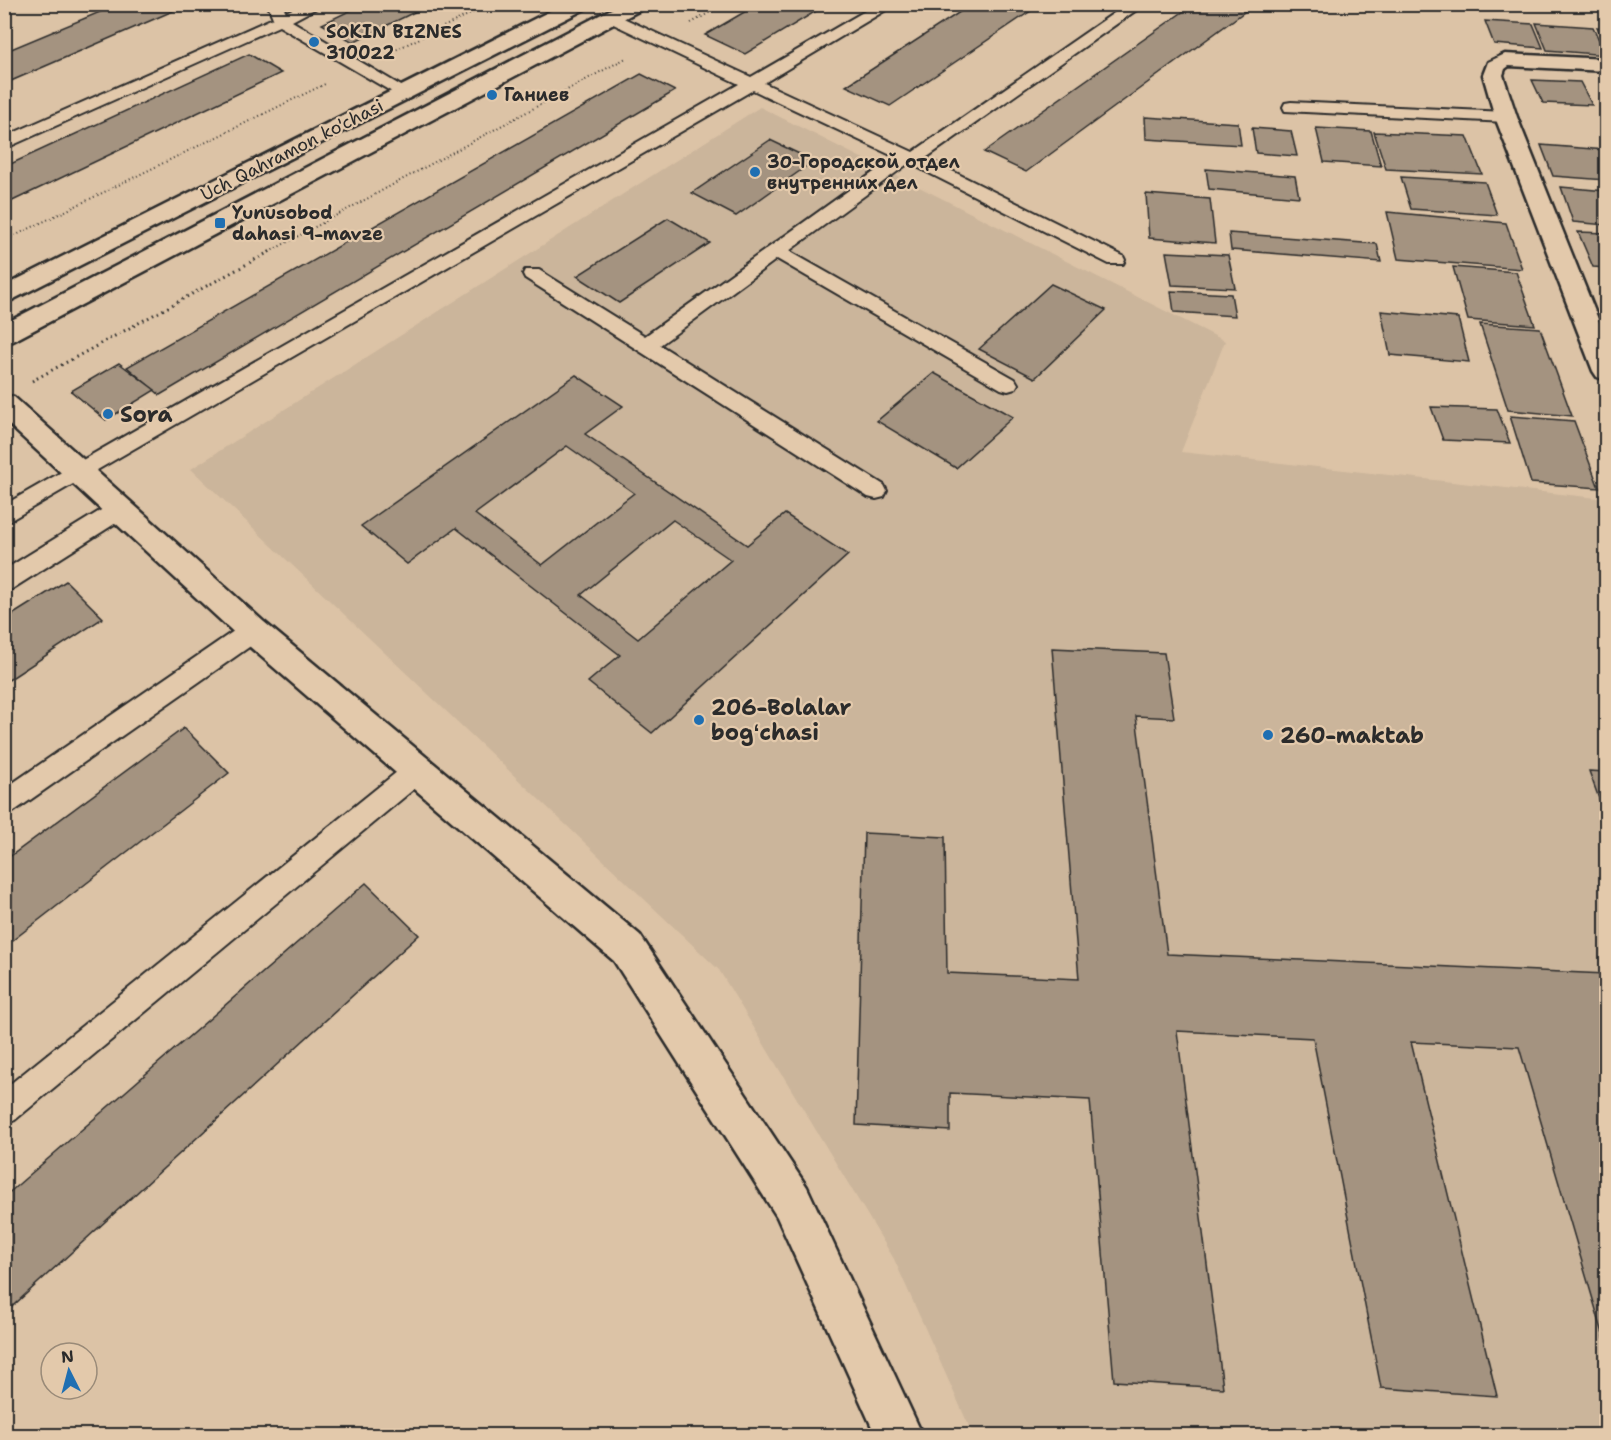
<svg xmlns="http://www.w3.org/2000/svg" width="1611" height="1440" font-family="'Shantell Sans',sans-serif">
<style>
.built{fill:#cbb59b}
.building{fill:#a49380;stroke:#2b2b2b;stroke-width:1.5;fill-rule:evenodd}
.lines{fill:none;stroke-linecap:round;stroke-linejoin:round}
.lane-casing{stroke:#2b2b2b;stroke-width:4}
.street-casing{stroke:#2b2b2b;stroke-width:5}
.secondary-casing{stroke:#2b2b2b;stroke-width:5}
.path-far1{stroke:#2b2b2b;stroke-width:2;stroke-dasharray:1 3;stroke-linecap:butt}
.path{stroke:#2b2b2b;stroke-width:3;stroke-dasharray:1.5 4;stroke-linecap:butt}
.lane{fill:#e3c9ab;fill-rule:evenodd}
.street{fill:#e3c9ab;fill-rule:evenodd}
.secondary{fill:#e3c9ab;fill-rule:evenodd}
.poi-dot{fill:#1f6fb2;stroke:#e3c9ab;stroke-width:2}
.labels{text-anchor:middle;dominant-baseline:central;stroke-width:4.5;stroke-linejoin:round;paint-order:stroke}
.far-poi-label{font-size:18px;font-weight:bold;fill:#2b2b2b;stroke:#e3c9ab;text-anchor:start}
.far-street-label{font-size:18px;fill:#2b2b2b;stroke:#e3c9ab}
.poi-label{font-size:22px;font-weight:bold;fill:#2b2b2b;stroke:#e3c9ab;text-anchor:start}
</style>
<rect width="100%" height="100%" fill="#dcc3a6"/>
<filter id="ink" filterUnits="userSpaceOnUse"><feTurbulence type="fractalNoise" baseFrequency=".0167" numOctaves="2"/><feDisplacementMap in="SourceGraphic" scale="12" xChannelSelector="R" yChannelSelector="G"/><feConvolveMatrix kernelMatrix="1 2 1 2 8 2 1 2 1" color-interpolation-filters="sRGB"/></filter>
<g filter="url(#ink)">
<!-- built -->
<polygon class="built" points="760,107 1225,341 1181,452 1606,499 1606,1435 973,1435 894,1259 719,970 191,469"/>
<!-- building -->
<g class="building">
<polygon points="119,4 189,4 4,84 4,52"/>
<polygon points="364,4 431,4 353,42 322,24"/>
<polygon points="758,4 828,4 745,54 705,35"/>
<polygon points="972,4 1041,4 890,106 846,86"/>
<polygon points="1194,4 1255,4 1026,172 984,152"/>
<polygon points="1485,21 1533,24 1543,48 1494,44"/>
<polygon points="1536,23 1593,27 1606,55 1547,50"/>
<polygon points="1597,27 1606,28 1606,47"/>
<polygon points="249,54 281,73 4,205 4,167"/>
<polygon points="641,74 675,91 160,395 127,367"/>
<polygon points="1532,80 1580,82 1592,105 1543,103"/>
<polygon points="1145,117 1238,123 1241,145 1146,139"/>
<polygon points="1252,128 1291,131 1297,156 1256,153"/>
<polygon points="1316,128 1371,131 1381,166 1324,162"/>
<polygon points="1374,132 1467,136 1482,174 1386,169"/>
<polygon points="770,140 814,161 736,216 692,193"/>
<polygon points="1541,145 1606,150 1606,180 1553,176"/>
<polygon points="1206,169 1295,176 1299,197 1209,189"/>
<polygon points="1401,177 1485,182 1497,215 1411,209"/>
<polygon points="1561,187 1606,191 1606,225 1573,222"/>
<polygon points="1146,194 1210,199 1215,243 1149,238"/>
<polygon points="1387,212 1506,223 1522,269 1398,259"/>
<polygon points="668,218 710,243 619,303 577,276"/>
<polygon points="1578,232 1606,233 1606,268 1593,267"/>
<polygon points="1229,233 1377,244 1381,262 1231,250"/>
<polygon points="1166,252 1228,255 1235,288 1172,285"/>
<polygon points="1453,267 1516,272 1535,325 1468,320"/>
<polygon points="1051,284 1106,310 1035,378 979,349"/>
<polygon points="1171,291 1231,294 1235,316 1174,312"/>
<polygon points="1381,311 1458,318 1469,362 1390,355"/>
<polygon points="1480,324 1540,328 1572,416 1508,410"/>
<polygon points="119,363 155,390 106,420 71,391"/>
<polygon points="934,373 1013,417 956,468 877,421"/>
<path d="M576,375L623,406L585,434L747,545L785,514L848,555L652,733L588,682L620,655L456,528L407,564L361,526ZM567,446L634,493L542,565L475,514ZM673,520L731,560L638,639L581,595Z"/>
<polygon points="1431,407 1497,409 1510,443 1443,440"/>
<polygon points="1510,416 1574,421 1599,488 1531,483"/>
<polygon points="66,581 103,618 4,683 4,620"/>
<polygon points="1052,648 1164,653 1174,718 1136,716 1167,954 1606,974 1606,1052 1604,1052 1606,1060 1606,1344 1519,1047 1411,1042 1497,1396 1381,1388 1313,1038 1177,1031 1223,1388 1114,1381 1090,1100 950,1093 950,1131 856,1125 864,833 945,837 947,973 1079,979"/>
<polygon points="184,728 229,773 4,947 4,861"/>
<polygon points="1589,771 1606,772 1606,818"/>
<polygon points="366,883 419,935 4,1314 4,1197"/>
</g>
<g class="lines">
<!-- lane casing -->
<g class="lane-casing">
<g id="lane">
<polygon points="273,4 282,5 286,12 303,4 324,4 292,21 413,93 411,96 399,96 279,26 4,149 4,137 273,18 269,8"/>
<polygon points="877,4 896,4 764,83 913,152 1127,4 1145,4 926,158 1123,256 1125,260 1123,264 1109,264 909,163 789,251 1015,379 1018,384 1015,389 1008,391 1001,389 777,259 660,345 884,485 887,491 884,497 876,499 868,497 525,278 523,274 525,270 539,270 645,336 895,157 753,90 4,524 4,505 739,84 607,21 604,18 607,15 617,15 751,77"/>
<polygon points="1291,102 1506,112 1514,117 1506,122 1285,111 1283,107 1285,103"/>
<polygon points="119,502 127,504 130,510 127,516 12,589 4,591 4,570 111,504"/>
<polygon points="253,621 262,624 265,631 262,638 13,812 4,816 4,789 244,624"/>
<polygon points="417,759 426,763 430,771 426,779 15,1120 4,1124 4,1089 408,763"/>
</g>
</g>
<!-- street casing -->
<g class="street-casing">
<g id="street">
<polygon points="1505,54 1606,59 1606,71 1509,66 1505,69 1503,75 1517,117 1606,339 1606,380 1597,377 1593,371 1495,117 1483,75 1488,62"/>
<polygon points="4,395 14,397 264,622 640,935 807,1187 923,1436 876,1436 777,1217 614,961 242,640 4,420"/>
</g>
</g>
<!-- secondary casing -->
<g class="secondary-casing">
<g id="secondary">
<polygon points="564,4 589,4 587,8 4,304 4,286"/>
<polygon points="621,4 646,4 644,8 13,341 4,343 4,324"/>
</g>
</g>
<!-- path-far1 -->
<g class="path-far1">
<polyline points="691,23 725,4"/>
<polyline points="393,51 491,4"/>
<polyline points="4,241 327,83"/>
<polyline points="269,252 626,58"/>
</g>
<!-- path -->
<polyline class="path" points="32,381 271,251"/>
<!-- lane -->
<use href="#lane" class="lane"/>
<!-- street -->
<use href="#street" class="street"/>
<!-- secondary -->
<use href="#secondary" class="secondary"/>
</g>
</g>
<!-- markers -->
<g class="poi-dot">
<circle cx="314" cy="42" r="6"/>
<circle cx="492" cy="95" r="6"/>
<circle cx="755" cy="172" r="6"/>
<rect x="214" y="217" width="12" height="12" rx="3"/>
<circle cx="108" cy="414" r="6"/>
<circle cx="699" cy="720" r="6"/>
<circle cx="1268" cy="735" r="6"/>
</g>
<g class="labels">
<!-- far-poi labels -->
<g class="far-poi-label">
<text x="326" y="32">SOKIN BIZNES<tspan x="326" dy="21">310022</tspan></text>
<text x="504" y="95">Ганиев</text>
<text x="767" y="162">30-Городской отдел<tspan x="767" dy="21">внутренних дел</tspan></text>
<text x="232" y="213">Yunusobod<tspan x="232" dy="21">dahasi 9-mavze</tspan></text>
</g>
<!-- far-street labels -->
<g class="far-street-label">
<text transform="translate(292 150) rotate(-27)">Uch Qahramon ko'chasi</text>
</g>
<!-- poi labels -->
<g class="poi-label">
<text x="120" y="414">Sora</text>
<text x="711" y="707">206-Bolalar<tspan x="711" dy="25">bogʻchasi</tspan></text>
<text x="1280" y="735">260-maktab</text>
</g>
</g>
<!-- margin -->
<rect width="1611" height="1440" fill="none" stroke="#e3c9ab" stroke-width="24"/>
<rect x="12" y="12" width="1587" height="1416" fill="none" stroke="#2b2b2b" stroke-width="2" filter="url(#ink)"/>
<!-- north arrow -->
<g transform="translate(69 1371) rotate(354)"><circle r="28" fill="#e3c9ab" stroke="#998a78" stroke-width="1.5"/>
<path d="M0-4.5L10 22L0 15L-10 22Z" fill="#1f6fb2"/>
<text y="-9" font-size="16" font-weight="bold" text-anchor="middle" fill="#2b2b2b">N</text>
</g>
</svg>
